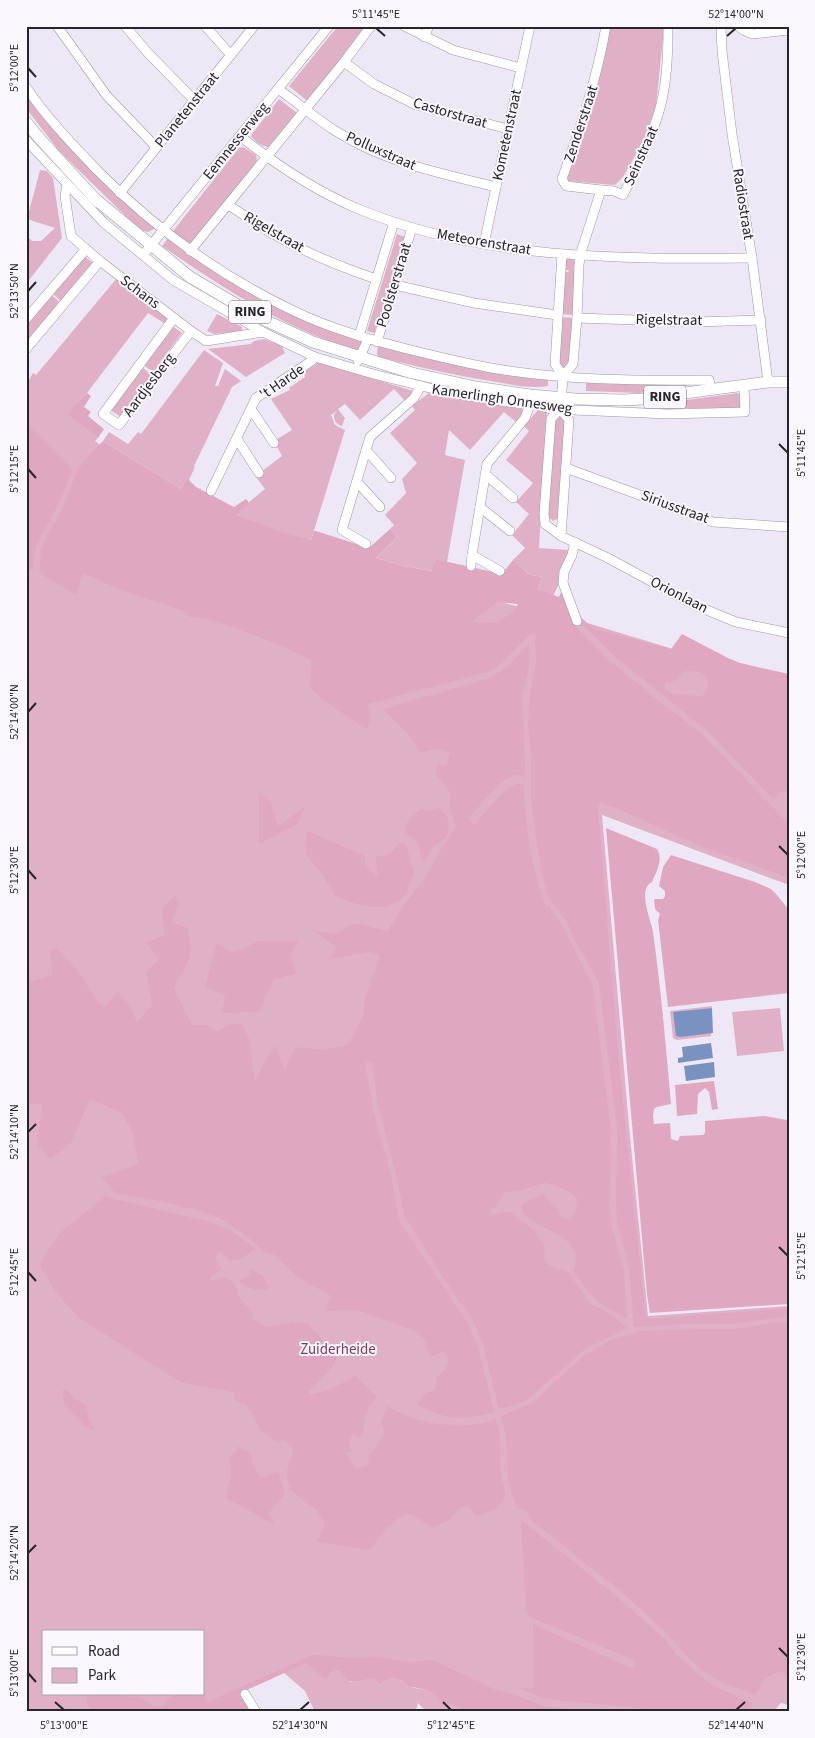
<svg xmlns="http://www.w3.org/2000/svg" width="815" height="1738" font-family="'Source Sans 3',sans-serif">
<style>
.green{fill:#e0b1c6;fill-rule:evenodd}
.forest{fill:#e0a7c1;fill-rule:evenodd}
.water{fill:#7992c1}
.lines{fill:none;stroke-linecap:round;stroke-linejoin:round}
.minor-casing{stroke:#9d97a4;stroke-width:10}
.major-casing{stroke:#9d97a4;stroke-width:12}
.minor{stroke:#fff;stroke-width:9}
.major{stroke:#fff;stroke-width:11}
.ticks{fill:none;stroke:#27252a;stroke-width:2}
.labels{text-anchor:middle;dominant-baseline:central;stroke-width:4;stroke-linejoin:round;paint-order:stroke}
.shield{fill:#faf7ff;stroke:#66646a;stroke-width:1}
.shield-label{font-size:14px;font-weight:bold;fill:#27252a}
.street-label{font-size:15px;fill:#27252a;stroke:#faf7ff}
.park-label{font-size:15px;fill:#803a5e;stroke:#faf7ff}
.neatline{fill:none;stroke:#27252a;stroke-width:2}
.ticks-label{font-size:12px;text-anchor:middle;fill:#27252a}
</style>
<rect width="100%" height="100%" fill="#eee8f6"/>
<!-- green -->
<g class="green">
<polygon points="338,26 369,26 309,100 306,100 289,86"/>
<polygon points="609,26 655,26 664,29 656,105 644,140 623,177 615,185 566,181 586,116 592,108"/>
<polygon points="26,92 156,228 148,232 140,230 59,151 26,108"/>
<path d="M279,99L297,113V115L270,148C262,145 258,145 251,136L252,134Z"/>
<polygon points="243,147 256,155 257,161 259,163 191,245 173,231 239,148"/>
<polygon points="40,170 47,171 53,178 62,238 26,284 26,235 32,241 41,241 55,228 27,219"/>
<polygon points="397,234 405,237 375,331 374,333 367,331"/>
<path d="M168,238L194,257L363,341L360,351C345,346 330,342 316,336C261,313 211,280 162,246Z"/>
<polygon points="83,255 94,264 62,302 51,292"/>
<polygon points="567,259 572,259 576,262 574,315 560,314 563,271 568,272 569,270 563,270 565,261"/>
<path d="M117,278L170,318L167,325L148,313L87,393L68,414L98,438L95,441L128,466L239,519L262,526L235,515L250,504L249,502L265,489L256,477L257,475L282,456L274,441L292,430L271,399L290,390L289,388L305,377L304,372L319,362L413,391V394L405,401L394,389L360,420L345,404L338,409L345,418L342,426C336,424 334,421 334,415L337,411L331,415L335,425L345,430L311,540L306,539L508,604L584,622L789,684V885L602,815L629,1126L648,1316L789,1306V1705L781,1703L775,1710L778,1712H569L340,1665L310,1666L330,1675L335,1671L340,1672L351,1682L365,1678H376L379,1685L391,1678L403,1681L414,1688L422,1689L435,1694L464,1710L488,1709L492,1712H427L418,1703L416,1710L418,1712H315L305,1691L284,1673L197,1712H26V379L29,380L33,373L36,375ZM44,1632H204V1694H44Z"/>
<polygon points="50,294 61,303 26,345 26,322"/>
<polygon points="217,314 242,327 242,331 214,334 207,331"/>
<polygon points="560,317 573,318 570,363 566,369 562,369 558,365"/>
<polygon points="171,325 182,333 153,372 142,364"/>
<polygon points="264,339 282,346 285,353 246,377 208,349 251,344 254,341"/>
<path d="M378,344L548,377V386C531,389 514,385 497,382C457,376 418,367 379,357L377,354Z"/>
<polygon points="204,350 223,363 215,386 218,386 225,369 241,381 232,387 194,466 195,467 189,480 187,481 181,489 103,441 109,432 128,444 138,432 141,434"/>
<polygon points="140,366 152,375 121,417 109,409"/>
<polygon points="586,380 686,383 687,386 639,393 586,391"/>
<polygon points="429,393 522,409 523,412 516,422 504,412 470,450 449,430 445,455 465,460 447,562 435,559 433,571 404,566 376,558 397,537 390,529 394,525 385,515 406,493 402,479 417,463 390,433 415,410 412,406"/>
<polygon points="738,393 741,396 739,397 741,407 740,410 657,407 687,400"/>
<polygon points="538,410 547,411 539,548 569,550 559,584 553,596 538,589 542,577 528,574 513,560 525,548 512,535 529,514 516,502 533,483 506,460 529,431 524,426"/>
<polygon points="559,414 567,421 559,518 553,521 548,517 553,420"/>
<polygon points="712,1006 712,1008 673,1013 677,1036 711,1033 711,1036 677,1040 673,1038 670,1011"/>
<polygon points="780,1008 784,1051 737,1056 732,1012"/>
</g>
<!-- forest -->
<g class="forest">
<polygon points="87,393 91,396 84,407 91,412 88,416 104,429 98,438 67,414"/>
<path d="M26,422L32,429L72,469C67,482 63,496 56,509C44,532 34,541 33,570L26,569Z"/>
<path d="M103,441L181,489L187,480H189L196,487L234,507L246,499L250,504L236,515L281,532L311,540L314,531H316L369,548L390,529L397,537L376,558L404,566L432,571L435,559L502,574L513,560L528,574L542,577L538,589L559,597L561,592L576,627L610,661L654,697L701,733L789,824V878L700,846L618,809L600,802L598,808L618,1052L646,1319L789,1308V1316L731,1324H685L634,1327L629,1269L618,1226L616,1209L617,1129L599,984L592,970L574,939L567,922L549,897L542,875L531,802V755L528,723L531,687L536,662L535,640L536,634L531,633L500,665L488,672L368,704C369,713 374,723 366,729L320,698L310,687L311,660L279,645L235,628L207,619L190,617L182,610L120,590L83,573L76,595L39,573L41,551L45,539L62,510L77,471L88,456ZM497,602L518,604L514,611L497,623L472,622Z"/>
<path d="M578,615L594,629L671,649L682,634L728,658L740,663L789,674V790L779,793L774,800L705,729L614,656L581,623ZM685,671L699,672L707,677C709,684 708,692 701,696L675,694L671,693L665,688V683L677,680Z"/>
<path d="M529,644L530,661L522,697L525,755V778C522,777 520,775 517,775C502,776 478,808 469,819L474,825L502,793L517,783L524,785C525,816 529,849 537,879C539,889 544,899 546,909L548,905L562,925L593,986L611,1129L610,1210L612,1227L624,1270L627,1320C617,1310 603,1308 594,1298C585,1290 579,1278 573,1269L575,1267C583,1229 526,1231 521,1207L525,1202L545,1194L551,1205L553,1204L559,1209L560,1215L565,1219H571L576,1210L577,1199L573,1194L554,1185L545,1183L518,1191L504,1192L501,1196L497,1206L490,1210L492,1215L510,1211L538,1234L544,1246L545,1260L551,1266L568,1272L590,1303L615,1317L627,1328L585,1349L528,1399L516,1405L499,1409L483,1345L475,1324L438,1270L404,1215L396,1174L378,1105L372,1062L365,1063L374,1112L391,1175L399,1220L470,1327L478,1347L494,1412C457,1422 451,1420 417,1405L423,1394L435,1390L437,1377C445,1370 455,1360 443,1352L430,1357L424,1339L415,1331L357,1310L325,1311L331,1296L296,1276L278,1258L272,1254L263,1252L254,1242L220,1218L197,1210L159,1201L116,1194L101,1177L139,1164L132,1131L122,1113L90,1099L72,1142L51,1159L37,1146L42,1104H26V983L52,975L50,951L56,948L79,972L97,1000L104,1008L117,992L129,1004L137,1022L152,1005L146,972L159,959L146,943L164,935L162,909L175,895L180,904L171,922L188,928C193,960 190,960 174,987L184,1010L192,1025H205L218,1031L230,1024L242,1023L250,1041L255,1083L262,1066L275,1045L285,1071L290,1057L296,1047L324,1050L340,1046H347L363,1016L365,999L379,955L369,952L331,959L335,947L313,930L335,934L354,923L388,931L403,906L428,873L441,849L456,827L449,806L451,798L449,791L435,773L438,765L446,766L450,753C439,747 432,749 421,753L406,732L383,709L490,678L509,665Z"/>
<polygon points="259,792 271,803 278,826 304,808 298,824 259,844"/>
<path d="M439,808L449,819C448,834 449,839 434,845L426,861H422L417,841C396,832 407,819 421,809L429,811Z"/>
<path d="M606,828L657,849C664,859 656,872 652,882C637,889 651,920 653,932C661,989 666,1047 671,1104L657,1107L654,1109L653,1116L654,1124L670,1123L671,1139L678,1141L680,1136L703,1135L705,1133V1121L764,1116L787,1120L789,1124V1304L650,1313L647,1295Z"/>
<path d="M307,831L365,856V865L376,877L378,871L375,857L390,854L399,842L405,844C409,851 409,856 411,864C411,866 413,868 414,871C414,875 408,885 408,891C404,895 399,902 393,904C373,912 353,903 335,896L323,875L306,855Z"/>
<polygon points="671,855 755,882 771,889 777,895 789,910 789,993 668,1007 658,920 660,914 655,909 654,899 663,899 665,896 665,891 659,886 663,867"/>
<polygon points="259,941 298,941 290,956 296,974 274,979 259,1012 222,1013 225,995 205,987 217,943 232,953"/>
<polygon points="714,1081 718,1109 712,1110 709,1092 705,1088 698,1094 697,1114 677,1116 675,1085"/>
<path d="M106,1196L114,1199L211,1222L233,1232L255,1248L242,1259L230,1261L220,1251L215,1258L222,1270L210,1277V1281L224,1277C233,1281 238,1286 238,1296L253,1312V1319L258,1321L265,1327L292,1322L307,1323L337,1356C332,1371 320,1381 309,1391L310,1395L328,1390L356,1376L377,1397C363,1411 367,1417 362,1435L358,1437L353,1434L349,1440L351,1452L346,1453L355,1468L368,1465L369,1455L382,1438L384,1433L381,1421L388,1406C414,1424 467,1432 496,1419C502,1437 499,1455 501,1474C502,1480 506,1491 505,1497C503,1506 483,1518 474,1515L470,1509L466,1506L460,1508L449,1520L432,1528C425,1525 421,1518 413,1515C397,1510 378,1539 370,1550L317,1542L325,1522C319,1518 320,1514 316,1510C307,1499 287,1497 287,1475C286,1464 295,1460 292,1446L284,1440L278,1442L270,1438L260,1430L253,1415L245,1404L234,1400L235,1393C218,1388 191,1387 177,1380L79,1318L57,1294L41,1268L42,1259L61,1232Z"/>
<path d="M250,1268C260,1273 267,1278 269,1289C258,1291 248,1290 239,1281L249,1275Z"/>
<path d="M780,1322H789V1676L781,1672C766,1675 762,1682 756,1695L723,1683L700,1669L681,1650L668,1634L618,1589L531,1520L526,1510L517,1509L508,1480L506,1437L501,1416L532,1403L582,1357L610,1340L641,1331L695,1329H734Z"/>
<polygon points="67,1389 74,1398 85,1405 94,1430 83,1426 82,1423 64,1405 62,1391"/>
<polygon points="237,1446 251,1454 253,1464 261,1478 278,1472 285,1493 269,1513 275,1525 226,1498 231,1473 229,1458 237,1450"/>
<polygon points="521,1520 614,1594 665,1639 676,1654 696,1672 712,1685 753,1703 749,1712 660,1712 639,1708 545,1699 519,1688 533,1689 533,1624 633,1669 636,1661 530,1617 526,1611"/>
<path d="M313,1655H321L347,1658L375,1657L411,1662L433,1660L494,1689L515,1695L544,1706L569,1709L567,1712H493C484,1707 474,1712 464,1710C453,1707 456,1701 441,1704L435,1694L422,1689L408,1686L403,1681L391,1678L379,1685L375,1678C368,1678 354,1683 349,1681C343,1678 343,1672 335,1671L326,1678H324L306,1663L240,1693L253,1712H92L86,1702L87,1694H118L133,1697H140L154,1706H162L172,1694H204V1692L207,1702Z"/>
</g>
<!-- water -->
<g class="water">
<polygon points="712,1008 713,1033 680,1037 676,1036 673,1012"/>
<polygon points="711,1043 713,1058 678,1063 678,1058 683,1057 682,1047"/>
<polygon points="714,1062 715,1077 686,1081 684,1066"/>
</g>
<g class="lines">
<!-- minor casing -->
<g class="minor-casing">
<g id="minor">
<polyline points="57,26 107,96 156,147"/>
<polyline points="125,26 148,53 195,101"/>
<polyline points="205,26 231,55"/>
<polyline points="404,26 453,50 521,68"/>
<polyline points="721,26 722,51 732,134 752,258 768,382"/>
<polyline points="738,26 745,31 753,34 789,30"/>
<polyline points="424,37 429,26"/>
<polyline points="344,62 374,84 416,105 508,129"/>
<path d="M26,87C46,117 72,144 97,170C155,229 222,277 296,312C334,330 375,341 415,351C440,357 465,363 491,368C561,380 638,381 709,380L711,389"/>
<path d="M278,89C297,102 315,118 334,130C383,162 440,173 496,187"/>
<path d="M240,136C275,164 314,190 356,208C480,260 620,259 752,258"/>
<polyline points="26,140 104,223 173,280 263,332 315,357 373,374 446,392 501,401 542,406 550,409 668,414 745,412 744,385"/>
<polyline points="67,185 65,196 71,236 100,261 191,331 206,341 263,332"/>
<path d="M601,190L566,186L562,179C580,129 597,79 606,26"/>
<polyline points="120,193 254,26"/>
<path d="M228,205C243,214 258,225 273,234C306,253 341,267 376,279"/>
<polyline points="484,244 530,26"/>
<polyline points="190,251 344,62 371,26"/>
<path d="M562,254L555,364L563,376L573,364L577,318L579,264L582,249L601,190L614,191L623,195C636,170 649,144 657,118C667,89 668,56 668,26"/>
<polyline points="143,255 329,26"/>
<polyline points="395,285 474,303 557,315"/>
<polyline points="174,318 103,414 119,425 191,331"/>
<polyline points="577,318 696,322 761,320"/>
<polyline points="26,319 86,249"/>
<polyline points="359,336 394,222"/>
<polyline points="377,342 412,228"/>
<polyline points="26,349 100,261"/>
<polyline points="358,361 368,339"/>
<polyline points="561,404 563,376"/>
<polyline points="251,409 274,443"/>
<polyline points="237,439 259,473"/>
<polyline points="366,450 391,478"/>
<polyline points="566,468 713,522 789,527"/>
<polyline points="485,474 513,498"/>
<polyline points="357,482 380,507"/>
<polyline points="211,491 256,398 310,362 315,357"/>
<polyline points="480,507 510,531"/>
<polyline points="561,536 569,420 560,409 551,419 544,514 545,524 561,536 606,557 697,606 736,622 789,633"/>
<polyline points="575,542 572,555 564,572 563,583 577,621"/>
<polyline points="366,544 342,530 370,437 414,398 421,386"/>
<polyline points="471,566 472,555"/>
<polyline points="500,571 472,555 487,464 525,418 530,405"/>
<polyline points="245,1694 256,1712"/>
</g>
</g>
<!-- major casing -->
<g class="major-casing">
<g id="major">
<polyline points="26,122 40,139 98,202"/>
<polyline points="94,198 190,277 258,317 313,342 412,373 476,387 530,395 575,399 623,400 663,398 685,393 768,382 789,382"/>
</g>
</g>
<!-- minor -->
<use href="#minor" class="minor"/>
<!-- major -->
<use href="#major" class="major"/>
</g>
<!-- ticks -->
<path class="ticks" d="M376,28L385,36M727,36L736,28M28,68L36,77M28,291L36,282M779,444L788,453M28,469L36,478M28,712L36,703M779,846L788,855M28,870L36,879M28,1132L36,1124M779,1247L788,1256M28,1272L36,1281M28,1553L36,1545M779,1648L788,1657M28,1673L36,1682M55,1702L64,1710M443,1702L451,1710M300,1710L309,1702M736,1710L745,1702"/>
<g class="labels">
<!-- shield labels -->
<g class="shield">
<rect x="229" y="300.5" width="42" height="23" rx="4"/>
<rect x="644" y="385.5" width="42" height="23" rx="4"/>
</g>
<g class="shield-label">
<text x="250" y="312">RING</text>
<text x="665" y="397">RING</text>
</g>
<!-- street labels -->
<g class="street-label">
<text transform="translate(187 110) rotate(-51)">Planetenstraat</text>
<text transform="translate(450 113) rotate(16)">Castorstraat</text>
<text transform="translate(581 124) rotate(-72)">Zenderstraat</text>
<text transform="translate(507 135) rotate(-78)">Kometenstraat</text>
<text transform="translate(236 141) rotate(-51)">Eemnesserweg</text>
<text transform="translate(381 151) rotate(24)">Polluxstraat</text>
<text transform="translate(641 156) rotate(-66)">Seinstraat</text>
<text transform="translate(743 204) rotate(81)">Radiostraat</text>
<text transform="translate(274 232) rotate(30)">Rigelstraat</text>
<text transform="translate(484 242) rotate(10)">Meteorenstraat</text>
<text transform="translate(394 285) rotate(-73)">Poolsterstraat</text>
<text transform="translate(140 292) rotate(37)">Schans</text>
<text transform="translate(669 320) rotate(1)">Rigelstraat</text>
<text transform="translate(282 382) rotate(-35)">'t Harde</text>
<text transform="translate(149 385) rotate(-53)">Aardjesberg</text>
<text transform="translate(502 399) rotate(8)">Kamerlingh Onnesweg</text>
<text transform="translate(675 507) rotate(20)">Siriusstraat</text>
<text transform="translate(679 595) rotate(27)">Orionlaan</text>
</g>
<!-- park labels -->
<g class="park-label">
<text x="338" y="1349">Zuiderheide</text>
</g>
</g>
<!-- border -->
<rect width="815" height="1738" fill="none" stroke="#faf7ff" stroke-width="55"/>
<!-- legend -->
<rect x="42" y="1630" width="162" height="65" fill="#faf7ff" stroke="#a6a3aa"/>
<rect x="52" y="1647" width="25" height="8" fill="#ffffff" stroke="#a6a3aa"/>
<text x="88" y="1656" font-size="15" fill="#27252a">Road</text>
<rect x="52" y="1668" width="25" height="15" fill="#e0b1c6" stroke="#a6a3aa"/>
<text x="88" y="1680" font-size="15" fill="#27252a">Park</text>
<rect x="28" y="28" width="760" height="1682" class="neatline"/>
<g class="ticks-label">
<text x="376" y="18">5°11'45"E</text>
<text x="736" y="18">52°14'00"N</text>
<text transform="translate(14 68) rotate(-90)" y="4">5°12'00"E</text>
<text transform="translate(14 291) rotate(-90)" y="4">52°13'50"N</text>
<text transform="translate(801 453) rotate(-90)" y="4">5°11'45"E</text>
<text transform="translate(14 469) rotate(-90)" y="4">5°12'15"E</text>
<text transform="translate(14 712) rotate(-90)" y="4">52°14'00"N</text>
<text transform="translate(801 855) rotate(-90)" y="4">5°12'00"E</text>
<text transform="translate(14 870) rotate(-90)" y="4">5°12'30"E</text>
<text transform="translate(14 1132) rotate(-90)" y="4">52°14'10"N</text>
<text transform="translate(801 1256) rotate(-90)" y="4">5°12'15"E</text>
<text transform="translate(14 1272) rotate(-90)" y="4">5°12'45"E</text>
<text transform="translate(14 1553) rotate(-90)" y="4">52°14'20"N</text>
<text transform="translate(801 1657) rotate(-90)" y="4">5°12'30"E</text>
<text transform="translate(14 1673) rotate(-90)" y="4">5°13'00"E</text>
<text x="64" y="1729">5°13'00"E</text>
<text x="300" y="1729">52°14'30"N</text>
<text x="451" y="1729">5°12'45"E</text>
<text x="736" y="1729">52°14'40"N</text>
</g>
</svg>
